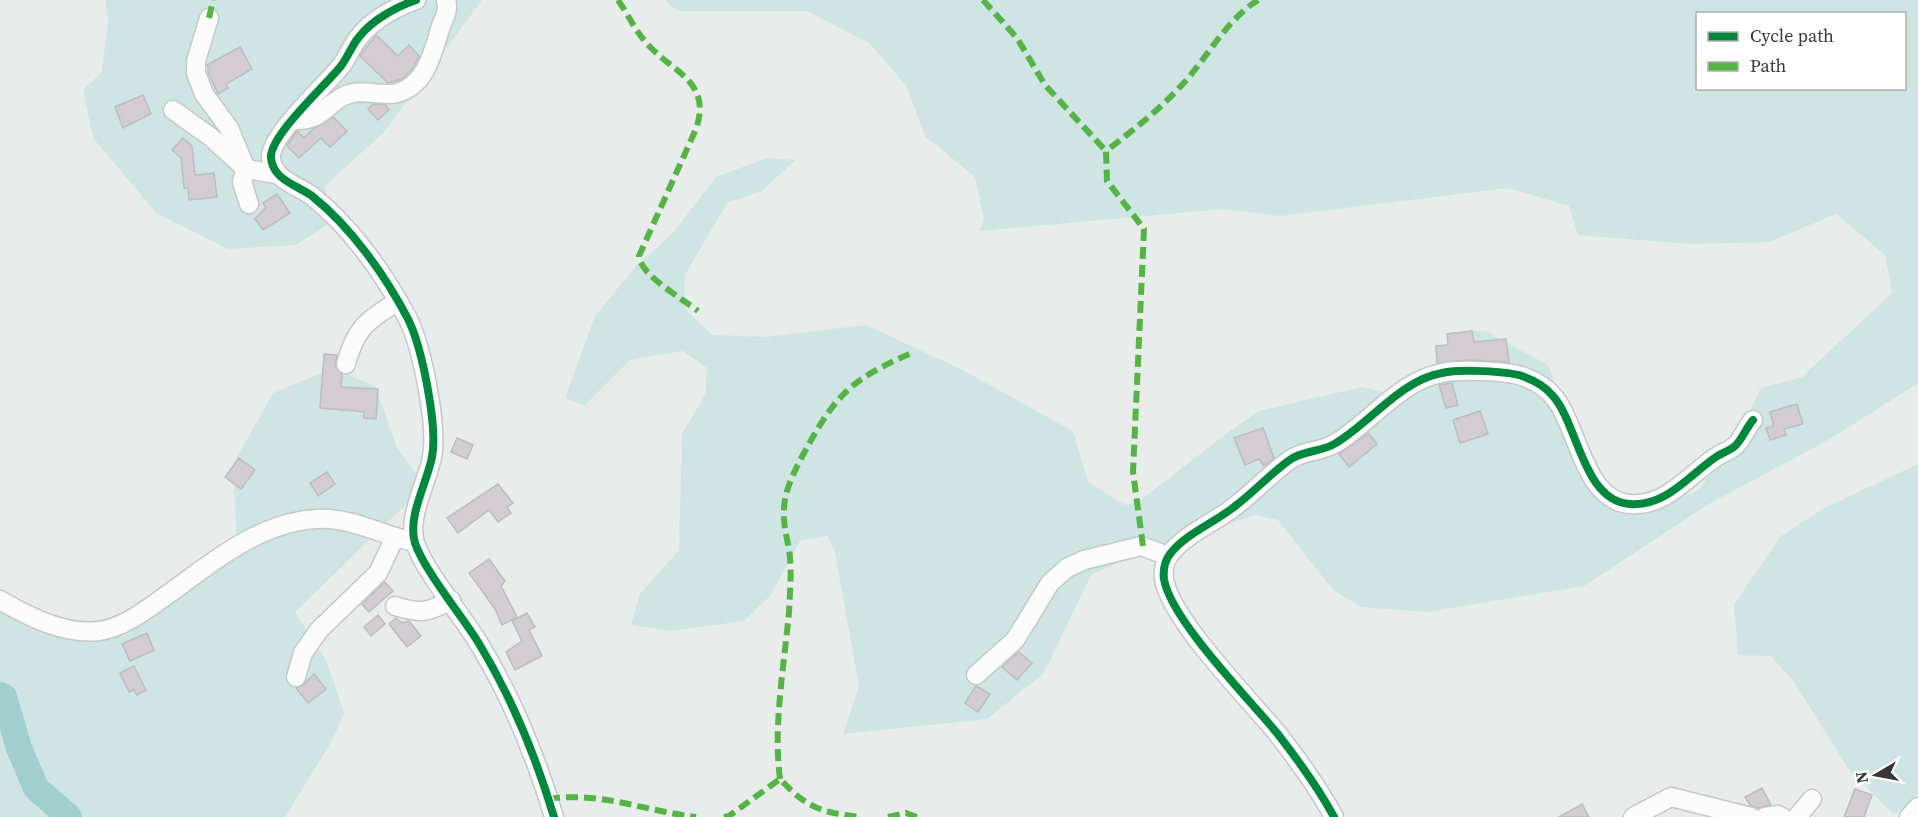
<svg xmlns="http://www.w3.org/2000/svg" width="1918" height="817" font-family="'Source Serif 4',serif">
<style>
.green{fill:#cee5e4;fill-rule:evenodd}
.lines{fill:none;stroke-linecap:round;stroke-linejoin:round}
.river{stroke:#a1cfce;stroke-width:26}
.building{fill:#d3cdd3;stroke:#bcbdbd;stroke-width:1.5}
.minor-casing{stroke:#c5c8c8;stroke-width:21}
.minor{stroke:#fcfcfc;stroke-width:18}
.quiet{stroke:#56b346;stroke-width:6;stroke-dasharray:12 6;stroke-linecap:butt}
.cycleway-casing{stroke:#fff;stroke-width:11}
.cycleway{stroke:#00873e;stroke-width:8}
</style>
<rect width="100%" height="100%" fill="#e8edec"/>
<!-- green -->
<g class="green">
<polygon points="105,0 482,0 385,131 325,186 331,222 296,245 228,249 157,214 93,138 83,90 102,72 108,21"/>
<path d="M664,0H1918V383L1830,439L1707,505L1584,586L1427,612L1361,607L1333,590L1278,520L1256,515L1153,547L1091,575L1044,673L987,719L843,734L859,686L835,552L828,536L800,541L770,596L744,621L671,631L631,625L640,594L679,550L682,434L705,395L707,368L683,351L630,360L584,406L565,398L595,316L636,266L672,234L716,177L767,158L795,160L762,191L727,203L685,275L684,308L712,335L766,337L866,325L959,368L1073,431L1088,482L1125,505L1138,502L1226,434L1259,411L1362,387L1402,396L1432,384L1471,330L1488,332L1548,365L1569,426L1609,501L1643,511L1698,491L1738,435L1761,388L1802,377L1892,293L1885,255L1836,214L1769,242L1690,244L1578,235L1569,206L1508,188L1279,216L1224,209L980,231L984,219L975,177L925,136L906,85L869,43L807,11H678ZM1698,14H1904V88H1698Z"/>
<polygon points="334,368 376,387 397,448 425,486 295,612 326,660 344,713 333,739 285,817 0,817 0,596 78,637 145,619 237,550 233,464 273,393"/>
<polygon points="1918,464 1918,795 1894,815 1848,768 1794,682 1771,656 1738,655 1734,604 1781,536 1826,507"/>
</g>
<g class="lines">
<!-- river -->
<polyline class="river" points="0,695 4,697 19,748 36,788 69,817"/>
</g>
<!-- building -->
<g class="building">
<polygon points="376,35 398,56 409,45 419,56 413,68 402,79 388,83 360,56"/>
<polygon points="240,47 252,69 226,84 228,88 218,94 208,72 210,70 207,65"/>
<polygon points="143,95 151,114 123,128 115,107"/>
<polygon points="373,104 385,105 389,110 378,120 368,109"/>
<polygon points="333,117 347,131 330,147 321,138 299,158 287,146 297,131 304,138 313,129"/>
<polygon points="183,138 192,146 195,175 214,173 217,197 189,200 188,188 184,188 181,158 172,150"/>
<polygon points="277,194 290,213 263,230 255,219 266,207 263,203"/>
<polygon points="1472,331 1474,342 1506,339 1509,362 1470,360 1437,363 1436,346 1448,345 1447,334"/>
<polygon points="324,354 337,355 335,366 342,374 341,387 378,389 376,419 364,418 364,412 357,411 320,408"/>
<polygon points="1452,383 1458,405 1446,408 1439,385"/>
<polygon points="1797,404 1803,424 1784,429 1786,435 1770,440 1766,428 1774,426 1770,412"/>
<polygon points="1480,411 1488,434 1460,443 1453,420"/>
<polygon points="1263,428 1274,458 1264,466 1259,459 1245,465 1234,438"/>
<polygon points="1368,433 1377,444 1349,467 1339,454"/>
<polygon points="457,438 473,445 467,459 451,452"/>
<polygon points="239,458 255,470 241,489 225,477"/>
<polygon points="327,472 335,484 318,496 310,483"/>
<polygon points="498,484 513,503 507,507 511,513 498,522 489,510 458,533 447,518"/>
<polygon points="489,559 505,581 501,586 517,617 502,625 495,609 469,573"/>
<polygon points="385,582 393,591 369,612 362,604"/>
<polygon points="527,613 535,627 529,630 542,656 515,670 506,652 522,641 512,621"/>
<polygon points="378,615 385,624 371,636 364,627"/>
<polygon points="396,618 403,623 409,621 421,636 407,647 389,624"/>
<polygon points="147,633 154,650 130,661 122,644"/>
<polygon points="1019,652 1032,663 1017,680 1002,667"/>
<polygon points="134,666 146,690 137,695 134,690 129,692 120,673"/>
<polygon points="314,674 326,689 308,703 296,688 303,685"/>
<polygon points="976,686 990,694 978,712 965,703"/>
<polygon points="1762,788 1771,805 1758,808 1750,805 1745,797"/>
<polygon points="1855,789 1872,795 1864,817 1844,817"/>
<polygon points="1582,804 1589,817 1559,817"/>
</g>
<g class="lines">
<!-- minor casing -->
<g class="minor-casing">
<g id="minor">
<path d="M416,0C396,7 372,20 359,37C352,45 348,57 341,66C327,84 269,136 271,158C273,180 297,185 312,196C351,227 385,275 408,319C422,347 438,427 432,457C427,483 407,517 415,543C424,570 462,616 478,642C511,696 536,757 554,817"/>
<polyline points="209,18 196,61 196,73 204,94 229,128 246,169 276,174"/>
<polyline points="173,110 212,138 246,169 242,182 249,204"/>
<path d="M294,120C323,121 324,105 346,95C364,88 380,97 397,93C427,85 433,51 441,26C445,15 449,11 446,0"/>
<path d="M346,364C355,329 367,320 397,302"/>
<path d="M0,600C29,617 65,635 99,631C121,628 142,613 160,600C207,567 256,522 317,519C350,517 382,535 414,542"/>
<path d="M395,606C421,614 427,613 451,600"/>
<polyline points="976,675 1015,640 1050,583 1067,568 1084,560 1141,546 1168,556"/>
<polyline points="296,677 303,653 319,630 378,573 395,537"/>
<path d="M1334,817C1318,787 1298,760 1277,733C1250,700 1170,619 1164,579C1163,571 1165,561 1170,554C1185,534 1214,523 1234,507C1254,492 1271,473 1291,459C1305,450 1322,452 1336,443C1371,422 1401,380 1442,373C1459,369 1506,371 1522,376C1533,380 1545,386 1553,396C1578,424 1583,501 1630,504C1666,507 1689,475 1716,457C1722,453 1729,451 1735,446C1742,440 1746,428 1753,420"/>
<polyline points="1633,817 1671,797 1751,817"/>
<polyline points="1765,817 1778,815 1782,817"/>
<polyline points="1797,817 1812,799"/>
<polyline points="1909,817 1918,807"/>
</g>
</g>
<!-- minor -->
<use href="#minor" class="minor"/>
<!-- quiet -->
<g class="quiet">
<path d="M618,0C627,13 634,28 644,40C669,72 713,79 696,129L639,256C640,275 683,299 698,311"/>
<polyline points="983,0 1017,38 1045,85 1106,151"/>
<polyline points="209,18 213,0"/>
<path d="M1143,546L1133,472L1144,229L1107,181L1106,151C1132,131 1158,111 1180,87C1207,59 1224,22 1258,0"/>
<path d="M780,779C773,725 784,667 789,612C790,591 792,569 789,549C786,534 783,523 784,508C785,489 795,470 804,453C836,394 851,379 914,352"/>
<path d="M548,799C600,791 645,811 696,817"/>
<path d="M724,817L729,816L780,779C808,809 821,812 860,817"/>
<polyline points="888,817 906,813 917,817"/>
</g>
<!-- cycleway casing -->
<g class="cycleway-casing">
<g id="cycleway">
<path d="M416,0C396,7 372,20 359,37C352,45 348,57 341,66C327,84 269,136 271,158C273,180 297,185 312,196C351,227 385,275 408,319C422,347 438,427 432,457C427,483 407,517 415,543C424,570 462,616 478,642C511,696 536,757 554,817"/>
<path d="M1334,817C1318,787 1298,760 1277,733C1250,700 1170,619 1164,579C1163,571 1165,561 1170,554C1185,534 1214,523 1234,507C1254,492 1271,473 1291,459C1305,450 1322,452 1336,443C1371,422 1401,380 1442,373C1459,369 1506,371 1522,376C1533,380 1545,386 1553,396C1578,424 1583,501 1630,504C1666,507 1689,475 1716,457C1722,453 1729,451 1735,446C1742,440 1746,428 1753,420"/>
</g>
</g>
<!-- cycleway -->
<use href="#cycleway" class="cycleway"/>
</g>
<!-- legend -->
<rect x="1696" y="12" width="210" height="78" fill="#ffffff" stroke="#afafaf" stroke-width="1.5"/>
<rect x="1708" y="32" width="30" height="9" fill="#00873e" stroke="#afafaf" stroke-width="1.5"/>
<text x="1750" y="42" font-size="18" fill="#363838">Cycle path</text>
<rect x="1708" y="62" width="30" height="9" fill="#56b346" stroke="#afafaf" stroke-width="1.5"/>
<text x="1750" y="72" font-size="18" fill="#363838">Path</text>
<!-- north arrow -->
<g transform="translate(1876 775) rotate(260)" stroke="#ffffff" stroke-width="4.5" paint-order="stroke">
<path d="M0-4.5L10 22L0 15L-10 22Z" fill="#363838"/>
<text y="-9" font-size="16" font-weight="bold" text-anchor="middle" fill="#363838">N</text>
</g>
</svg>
